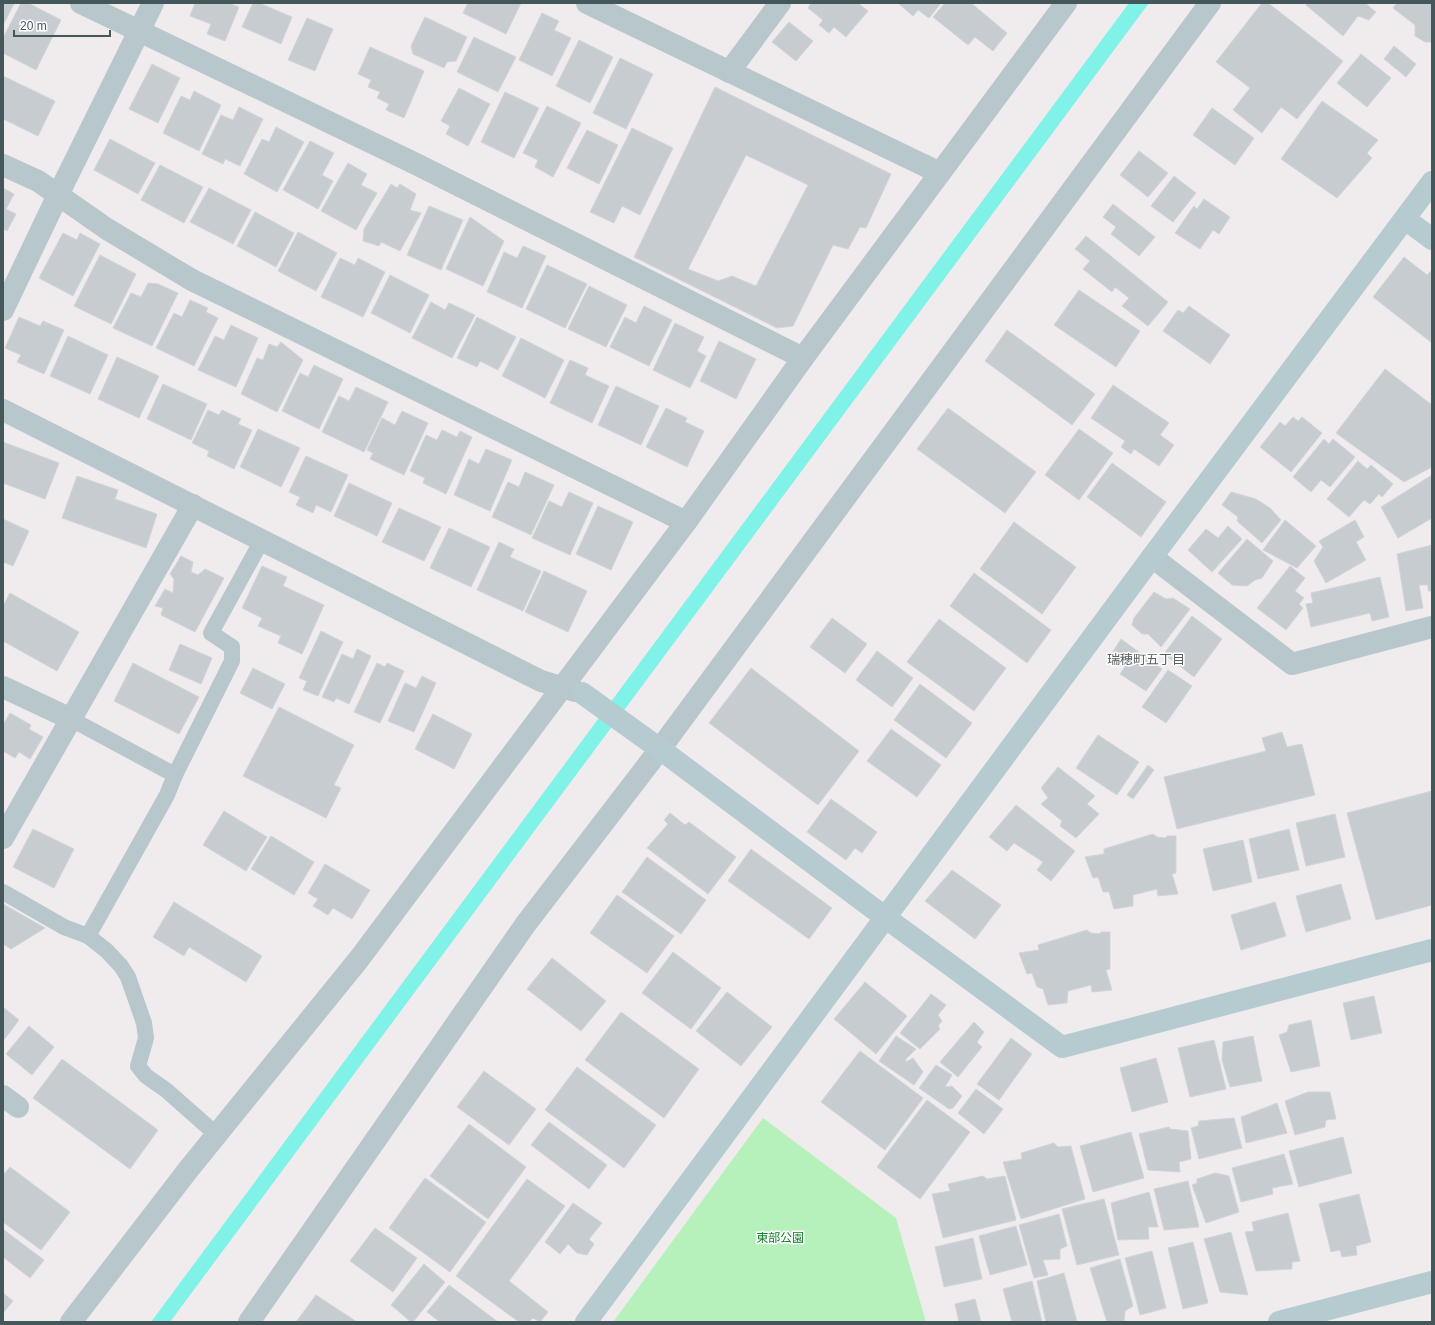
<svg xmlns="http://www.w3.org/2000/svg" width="1435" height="1325" font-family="Arial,'Noto Sans JP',sans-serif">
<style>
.green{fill:#b6f1bc}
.water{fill:#80f2e8}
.building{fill:#c6ccd0;stroke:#d0d5d9;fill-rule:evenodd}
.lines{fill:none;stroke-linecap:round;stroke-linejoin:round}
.lane{stroke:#b7c7cb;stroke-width:16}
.street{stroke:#b7c7cb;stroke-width:22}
.secondary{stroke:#b6cbd0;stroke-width:22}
.labels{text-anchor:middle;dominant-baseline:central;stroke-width:3;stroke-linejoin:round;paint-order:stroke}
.park-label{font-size:12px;fill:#108128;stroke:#fff}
.neighbourhood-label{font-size:13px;fill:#596062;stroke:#fff}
</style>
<rect width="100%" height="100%" fill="#f0eced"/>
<!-- green -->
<polygon class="green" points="763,1118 896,1218 926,1322 613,1322"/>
<!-- water -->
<polygon class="water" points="1129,3 1149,3 170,1322 151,1322"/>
<!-- building -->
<g class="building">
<polygon points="3,3 14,4 3,25"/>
<polygon points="21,3 28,3 61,20 36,70 3,53 3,38"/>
<polygon points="195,3 228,3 239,7 225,41 207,34 211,24 190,16"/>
<polygon points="253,3 259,3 292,17 281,44 242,27"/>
<polygon points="468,3 521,3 506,34 463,13"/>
<polygon points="811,3 858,3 868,11 846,37 834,27 829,33 819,25 823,20 808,8"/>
<polygon points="898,3 941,3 929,18 918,10 913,16"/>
<polygon points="945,3 971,3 1007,33 993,51 975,37 968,45 933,17"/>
<polygon points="1262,3 1268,3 1343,61 1297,119 1281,107 1262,133 1233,110 1250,88 1216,62"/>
<polygon points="1308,3 1365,3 1376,12 1369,20 1358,16 1343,36 1306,5"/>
<polygon points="1397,3 1432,3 1432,42 1425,42 1415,36 1415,25 1393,8"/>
<polygon points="542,13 559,21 554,30 571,38 552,76 519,60"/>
<polygon points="425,17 467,37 456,61 447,62 444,68 413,54 411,46"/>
<polygon points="307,18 333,29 315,71 288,60"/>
<polygon points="789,22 813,41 796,61 772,42"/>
<polygon points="474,37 516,57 498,92 457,72"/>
<polygon points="579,40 613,57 590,103 556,86"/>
<polygon points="1394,46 1416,64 1406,77 1384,59"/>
<polygon points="370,47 424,71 404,118 386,110 389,104 377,98 380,92 368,87 371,80 358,74"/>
<polygon points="1361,54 1391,78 1367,107 1337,83"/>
<polygon points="620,58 653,74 626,129 593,113"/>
<polygon points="152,64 180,78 158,123 129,109"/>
<polygon points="3,76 55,101 38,136 3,119"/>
<path d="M715,87L891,174L866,228L860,227L848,249L833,245L793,326L777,328L634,257ZM746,155L808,185L756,286L732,276L718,281L688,269Z"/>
<polygon points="459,88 490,104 468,146 446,134 450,126 441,121"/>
<polygon points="194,91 221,105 199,151 163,133 181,96 190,100"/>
<polygon points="505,92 539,108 514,158 481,142"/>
<polygon points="1322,101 1378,140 1367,153 1372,158 1337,198 1281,159"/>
<polygon points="547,106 581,123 553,177 535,167 538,160 523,153"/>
<polygon points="239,107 263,119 240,166 225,159 223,164 202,154 221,115 233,120"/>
<polygon points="1212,108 1254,138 1235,165 1193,135"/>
<polygon points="276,127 304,142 277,192 244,174 262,139 269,142"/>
<polygon points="632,128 673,148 640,215 622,206 614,223 590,212"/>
<polygon points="587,130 618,145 599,184 567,168"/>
<polygon points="110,139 155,163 138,194 94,170"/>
<polygon points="310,141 334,153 322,175 333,181 318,209 283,190"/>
<polygon points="1139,151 1168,173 1148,197 1120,175"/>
<polygon points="348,163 367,174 361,185 377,193 356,230 321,211"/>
<polygon points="160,165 203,187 184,223 141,200"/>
<polygon points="1174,176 1196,193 1173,222 1151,206"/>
<polygon points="391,184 397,188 400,184 416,194 410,210 421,213 400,251 381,242 379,246 363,241 364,229"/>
<polygon points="3,188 14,194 6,209 16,214 7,231 3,229"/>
<polygon points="209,188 251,210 233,244 190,222"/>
<polygon points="1204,199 1230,217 1219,234 1213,230 1200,249 1175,233 1194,206 1197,209"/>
<polygon points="1113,204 1155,237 1139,256 1111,234 1116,227 1103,217"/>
<polygon points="429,206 463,220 441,270 407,255"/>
<polygon points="255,212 294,233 276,267 237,246"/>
<polygon points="470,217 504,241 483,286 446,269"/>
<polygon points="298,232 337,253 316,291 278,271"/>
<polygon points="63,233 77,240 80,233 100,244 73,296 39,278"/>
<polygon points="1086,236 1168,302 1148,326 1122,306 1129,298 1115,287 1112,292 1083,269 1090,261 1075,249"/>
<polygon points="523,246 546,256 522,308 487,292 504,252 517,258"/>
<polygon points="100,255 136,274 111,324 74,306"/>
<polygon points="1404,257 1427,275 1432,270 1432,343 1373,297"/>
<polygon points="340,258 355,265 358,258 385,272 363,317 321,297"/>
<polygon points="547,265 587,284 565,328 526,309"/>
<polygon points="390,275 429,295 410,333 371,313"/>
<polygon points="148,283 158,284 178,293 152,346 113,328 131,293 141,297"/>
<polygon points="589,286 627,305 606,347 568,329"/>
<polygon points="1079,290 1140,331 1116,367 1054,325"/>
<polygon points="190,300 208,308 206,312 218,318 194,366 156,348 174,313 182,317"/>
<polygon points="431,302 445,310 449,303 475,315 452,358 412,338"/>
<polygon points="644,306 672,320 649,366 610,347 625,317 636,323"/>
<polygon points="1189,306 1230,335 1210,364 1163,331 1178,310 1183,313"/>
<polygon points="19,317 40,326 43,321 64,330 44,374 17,362 21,355 5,348"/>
<polygon points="477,317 516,337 498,370 480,361 477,367 457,358"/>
<polygon points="675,323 704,337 697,351 706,356 690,388 653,370"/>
<polygon points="231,325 258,338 236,387 198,370 215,336 224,340"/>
<polygon points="1007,330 1095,394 1072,425 985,361"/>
<polygon points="68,336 108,355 90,394 50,376"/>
<polygon points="521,338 564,360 545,398 502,376"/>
<polygon points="719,341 756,359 736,399 700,381"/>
<polygon points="281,342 303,360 277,412 241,394 257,358 263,360 269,344 277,347"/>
<polygon points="117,357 159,376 139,418 98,399"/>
<polygon points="570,360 588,368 585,375 609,386 592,423 550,403"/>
<polygon points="314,365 343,379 319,429 282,411 300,373 308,377"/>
<polygon points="1385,369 1432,405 1432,467 1404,482 1336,433"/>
<polygon points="163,384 207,404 191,440 147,419"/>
<polygon points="1113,385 1169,423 1160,435 1174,445 1159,466 1134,449 1131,454 1121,447 1125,441 1091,418"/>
<polygon points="616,386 659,406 641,445 598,425"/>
<polygon points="356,387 388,402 364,452 322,432 339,396 349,401"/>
<polygon points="666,408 687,418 685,422 704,431 687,467 646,447"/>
<polygon points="948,408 1036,472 1005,513 917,449"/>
<polygon points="208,410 219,415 222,410 241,419 238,424 252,430 234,469 207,456 209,451 192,443"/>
<polygon points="402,411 428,423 404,475 370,459 373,453 367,450 382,418 395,425"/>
<polygon points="1293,417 1298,421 1302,417 1322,433 1291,472 1260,447 1280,422 1285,426"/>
<polygon points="258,429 300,448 281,487 240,467"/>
<polygon points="1079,429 1113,453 1079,500 1045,475"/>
<polygon points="442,430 457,437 460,431 472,437 446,494 423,483 425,478 410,471 426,435 437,440"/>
<polygon points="1324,439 1329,444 1333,439 1355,457 1330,487 1321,480 1311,492 1293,477"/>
<polygon points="3,442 59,463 45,499 3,483"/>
<polygon points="486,449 512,460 490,511 454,495 469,459 479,464"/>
<polygon points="306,456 348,475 331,512 316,505 313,513 296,505 300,497 289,492"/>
<polygon points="1358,461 1367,469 1371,465 1393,484 1382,497 1379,494 1370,504 1364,500 1349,517 1327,499"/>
<polygon points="1112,463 1166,502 1141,537 1087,497"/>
<polygon points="525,472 554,485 531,535 492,517 508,482 519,487"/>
<polygon points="1432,475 1432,518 1398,538 1381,507"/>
<polygon points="77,476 118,490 115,499 157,514 146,548 62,518"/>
<polygon points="349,483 392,503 377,536 334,516"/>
<polygon points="569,492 593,503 570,555 532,538 549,501 562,507"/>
<polygon points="1231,492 1256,499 1270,508 1281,520 1262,543 1237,521 1238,517 1222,505"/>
<polygon points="598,506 633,522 611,570 576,554"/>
<polygon points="399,508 441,527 424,561 382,542"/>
<polygon points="3,519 29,531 13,566 3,562"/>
<polygon points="1285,520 1316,546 1297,568 1263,550"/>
<polygon points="1355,520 1364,537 1356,542 1366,560 1326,583 1314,561 1323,547 1319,541"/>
<polygon points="1014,522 1076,567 1042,614 980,569"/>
<polygon points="1228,526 1242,539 1212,572 1188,550 1206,529 1218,538"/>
<polygon points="449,528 490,547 471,587 430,568"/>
<polygon points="1247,539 1273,561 1262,578 1255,580 1247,586 1232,585 1218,573"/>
<polygon points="499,542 514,549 510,557 541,571 523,611 477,590"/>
<polygon points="1432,545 1432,591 1428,591 1428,585 1419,585 1423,608 1406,611 1397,554"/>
<polygon points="181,556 193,562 191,572 198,575 205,569 224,578 195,632 161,615 163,608 155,606 165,589 173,593 174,579 170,574"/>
<polygon points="262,566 287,577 283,586 324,605 302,654 278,643 281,636 258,626 262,618 242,608"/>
<polygon points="1290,566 1305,578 1295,591 1304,598 1299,604 1303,608 1286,630 1257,608"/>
<polygon points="544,571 587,591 568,632 525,612"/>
<polygon points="974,573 1051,630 1027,663 950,606"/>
<polygon points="1380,577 1389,617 1372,621 1370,613 1311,627 1306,604 1313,603 1311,593"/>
<polygon points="1154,592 1166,599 1173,598 1190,609 1161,647 1148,634 1142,634 1132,625 1134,618"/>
<polygon points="10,593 79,632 57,671 3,641 3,606"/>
<polygon points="1192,616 1222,639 1194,677 1164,654"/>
<polygon points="832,618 867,644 845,673 810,647"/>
<polygon points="939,619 1006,668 974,711 907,662"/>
<polygon points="321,631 343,642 318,696 303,690 307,681 299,678"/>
<polygon points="1121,639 1162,669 1146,691 1120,674 1126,665 1112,653"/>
<polygon points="180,644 212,658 201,684 169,670"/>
<polygon points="357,649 371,656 349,704 336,698 334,702 322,697 342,654 353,659"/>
<polygon points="877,651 913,678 892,707 856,680"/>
<polygon points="133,663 199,697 179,734 114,701"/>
<polygon points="377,663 385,667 387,663 404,671 380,723 354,712"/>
<polygon points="253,668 285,684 272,709 240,693"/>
<polygon points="751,668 859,751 818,805 709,723"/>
<polygon points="1168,670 1192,686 1166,723 1142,707"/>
<polygon points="422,676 436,683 414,732 388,721 405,683 416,688"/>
<polygon points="920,684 972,723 946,758 894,720"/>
<polygon points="279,707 354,745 334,785 341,788 326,818 243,776"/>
<polygon points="10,713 31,725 29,729 43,737 30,759 19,752 15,758 3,751 3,725"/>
<polygon points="433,714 472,734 454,769 415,749"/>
<polygon points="891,729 941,765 917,797 867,761"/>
<polygon points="1282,732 1287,747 1302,744 1315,795 1177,829 1164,777 1266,751 1262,738"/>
<polygon points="1098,735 1139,762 1117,795 1076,768"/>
<polygon points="1148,765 1154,770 1133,799 1127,795"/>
<polygon points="1058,767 1095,796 1087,804 1099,814 1076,838 1060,826 1062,821 1041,804 1048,798 1041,788"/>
<polygon points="1432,791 1432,905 1376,920 1347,813"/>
<polygon points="831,799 877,832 862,853 855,848 846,860 807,832"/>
<polygon points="1016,805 1075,851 1051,881 1037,870 1043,862 1014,843 1007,851 989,837"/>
<polygon points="224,811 267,837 246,871 203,845"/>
<polygon points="670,813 685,825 689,822 736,857 708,894 647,848 668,824 664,820"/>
<polygon points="1335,814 1345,857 1306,866 1296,823"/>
<polygon points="33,829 74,849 54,888 13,867"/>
<polygon points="1289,829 1299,870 1258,879 1249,839"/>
<polygon points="1153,834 1157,837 1166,838 1167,836 1176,836 1176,873 1172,874 1178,894 1158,896 1157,889 1133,895 1133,906 1114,909 1109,892 1103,892 1098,877 1093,878 1085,857 1104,854 1104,849"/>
<polygon points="271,836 314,862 294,895 251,869"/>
<polygon points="1243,840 1252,882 1213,891 1203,849"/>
<polygon points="751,849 832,908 809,939 728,881"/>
<polygon points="647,857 706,900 681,934 622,892"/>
<polygon points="325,864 370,890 352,919 333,908 328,915 313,906 318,899 308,893"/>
<polygon points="952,870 1001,905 975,939 925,901"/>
<polygon points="1341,884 1351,919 1306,932 1296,896"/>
<polygon points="617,895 674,936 647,973 590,933"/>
<polygon points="174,902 262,956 246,982 189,947 184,956 153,937"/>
<polygon points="1275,902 1286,936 1241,950 1231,915"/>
<polygon points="3,904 45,928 11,949 3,944"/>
<polygon points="1087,930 1091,933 1100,934 1101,932 1110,932 1110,969 1106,970 1112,990 1092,992 1091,985 1068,991 1067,1003 1048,1005 1043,989 1037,987 1032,973 1027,974 1019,953 1039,950 1038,945"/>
<polygon points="673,952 721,988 691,1029 642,993"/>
<polygon points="552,958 606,1001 581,1031 527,989"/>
<polygon points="865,982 907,1016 876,1054 834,1019"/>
<polygon points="727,992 772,1027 741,1066 696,1031"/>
<polygon points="931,994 946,1005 938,1015 942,1021 938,1026 940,1029 920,1049 900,1033"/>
<polygon points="1374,996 1382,1033 1351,1040 1343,1003"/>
<polygon points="3,1007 19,1020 3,1041"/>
<polygon points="621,1012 699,1069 664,1118 585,1060"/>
<polygon points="1311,1020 1320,1066 1291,1072 1279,1035 1287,1032 1289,1025"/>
<polygon points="974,1022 984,1032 977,1042 982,1047 958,1077 940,1062"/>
<polygon points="29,1026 54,1047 32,1075 6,1054"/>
<polygon points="896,1036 916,1049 906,1059 906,1062 913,1058 923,1072 914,1085 879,1061"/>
<polygon points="1253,1036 1262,1081 1230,1087 1222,1060 1223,1042"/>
<polygon points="1011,1038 1032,1054 999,1100 977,1084"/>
<polygon points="1214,1040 1226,1089 1190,1097 1178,1048"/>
<polygon points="860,1051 923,1098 885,1150 821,1102"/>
<polygon points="1156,1058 1168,1102 1132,1112 1120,1068"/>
<polygon points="62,1059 158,1130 130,1169 33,1098"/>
<polygon points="936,1065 952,1075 945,1087 952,1086 962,1096 953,1108 949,1109 919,1088"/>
<polygon points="577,1067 656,1125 624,1168 545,1110"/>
<polygon points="484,1071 536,1109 509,1145 457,1107"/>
<polygon points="976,1089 1003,1109 984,1134 958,1113"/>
<polygon points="1308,1092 1330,1092 1336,1119 1326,1120 1325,1127 1295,1135 1285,1101"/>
<polygon points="927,1100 970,1132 920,1199 877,1167"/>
<polygon points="1277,1103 1287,1133 1246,1143 1241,1117"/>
<polygon points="1234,1118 1242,1148 1199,1159 1191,1128 1198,1126 1199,1121"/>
<polygon points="549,1122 607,1165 589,1189 531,1145"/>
<polygon points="469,1124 526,1167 488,1219 430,1176"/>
<polygon points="1169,1127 1170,1129 1188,1131 1191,1159 1179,1162 1180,1172 1148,1170 1139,1134"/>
<polygon points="1131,1132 1144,1178 1093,1192 1080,1146"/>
<polygon points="1343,1137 1352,1173 1299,1187 1289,1151"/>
<polygon points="1054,1143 1058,1147 1071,1146 1085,1199 1021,1219 1003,1162 1022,1159 1021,1153"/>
<polygon points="1284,1154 1293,1184 1272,1188 1273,1194 1241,1202 1232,1168"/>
<polygon points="10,1167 70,1212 41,1250 3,1222 3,1175"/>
<polygon points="1215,1173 1229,1176 1239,1212 1206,1223 1192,1185 1197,1183 1197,1179"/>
<polygon points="983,1176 987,1179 1005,1176 1016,1220 943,1238 932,1194 950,1191 948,1184"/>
<polygon points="425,1178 486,1222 450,1272 389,1228"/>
<polygon points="527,1179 565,1206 509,1281 548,1312 540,1322 533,1318 529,1322 519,1322 456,1276"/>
<polygon points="1188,1181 1199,1227 1164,1230 1154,1189"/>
<polygon points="1149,1192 1158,1227 1148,1227 1149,1239 1118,1240 1111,1203"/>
<polygon points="1359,1194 1371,1242 1356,1246 1357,1255 1342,1257 1340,1250 1331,1252 1319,1204"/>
<polygon points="1104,1199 1119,1255 1077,1265 1062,1209"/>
<polygon points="573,1203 602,1223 589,1239 594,1244 587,1255 577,1253 568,1244 560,1254 545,1242"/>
<polygon points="1288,1213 1300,1261 1292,1262 1292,1269 1256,1271 1245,1232 1254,1231 1252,1222"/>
<polygon points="1059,1214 1067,1246 1060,1249 1060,1259 1043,1260 1048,1275 1034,1278 1019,1225"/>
<polygon points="1016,1226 1027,1265 990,1275 979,1236"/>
<polygon points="375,1228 417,1258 393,1292 350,1261"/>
<polygon points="4,1230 44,1260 30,1278 3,1257 3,1231"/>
<polygon points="1231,1232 1248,1295 1220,1292 1204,1239"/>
<polygon points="973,1238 982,1279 944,1287 935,1247"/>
<polygon points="1193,1242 1208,1303 1183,1309 1168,1248"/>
<polygon points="1152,1251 1166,1308 1140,1315 1125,1258"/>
<polygon points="1120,1259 1133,1306 1125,1311 1124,1322 1107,1322 1090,1268"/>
<polygon points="424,1264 445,1282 413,1322 411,1322 391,1305"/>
<polygon points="1064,1273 1077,1322 1046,1322 1037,1281"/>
<polygon points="1032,1281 1042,1322 1012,1322 1003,1289"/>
<polygon points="449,1285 498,1322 440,1322 427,1312"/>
<polygon points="3,1293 13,1301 3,1313"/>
<polygon points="316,1295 357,1322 296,1322"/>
<polygon points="975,1299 981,1322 959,1322 955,1304"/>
</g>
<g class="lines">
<!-- lane -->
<g class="lane">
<polyline points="71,719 175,775"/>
<polyline points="3,892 64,927 88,936 107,951 121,966 128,977 144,1023 146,1038 138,1066 146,1076 166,1090 217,1135"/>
<polyline points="88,936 167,795 175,775 232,661 232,647 211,633 262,540"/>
</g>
<!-- street -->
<g class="street">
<polyline points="81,3 414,163 803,358"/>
<polyline points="587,3 940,173"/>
<polyline points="729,72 780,3"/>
<polyline points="3,165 38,181 107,229 192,280 686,522"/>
<polyline points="3,310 58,195 153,3"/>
<polyline points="3,410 541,681 575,691"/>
<polyline points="1152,557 1292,664 1432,627"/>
<polyline points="3,687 71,719"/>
<polyline points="3,838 193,505"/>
<polyline points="3,1096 18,1107"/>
<polyline points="71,1322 188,1170 359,959 686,522 803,358 1066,3"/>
<polyline points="249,1322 525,925 660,749 1210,3"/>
</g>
<!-- secondary -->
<g class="secondary">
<polyline points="1405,219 1432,239"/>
<polyline points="582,693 660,749 886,918 1062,1047 1432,950"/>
<polyline points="586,1322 1152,557 1432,182"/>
<polyline points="1279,1322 1432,1282"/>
</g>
</g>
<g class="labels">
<!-- park labels -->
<g class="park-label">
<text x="780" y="1238">東部公園</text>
</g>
<!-- neighbourhood labels -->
<g class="neighbourhood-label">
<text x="1146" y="659">瑞穂町五丁目</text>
</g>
</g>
<!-- border -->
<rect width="1435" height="1325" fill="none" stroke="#44575b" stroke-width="8"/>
<!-- scale -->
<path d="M14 30v6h96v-6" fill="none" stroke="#44575b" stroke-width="2"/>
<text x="20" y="30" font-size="12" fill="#44575b" stroke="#ffffff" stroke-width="3" paint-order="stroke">20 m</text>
</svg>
